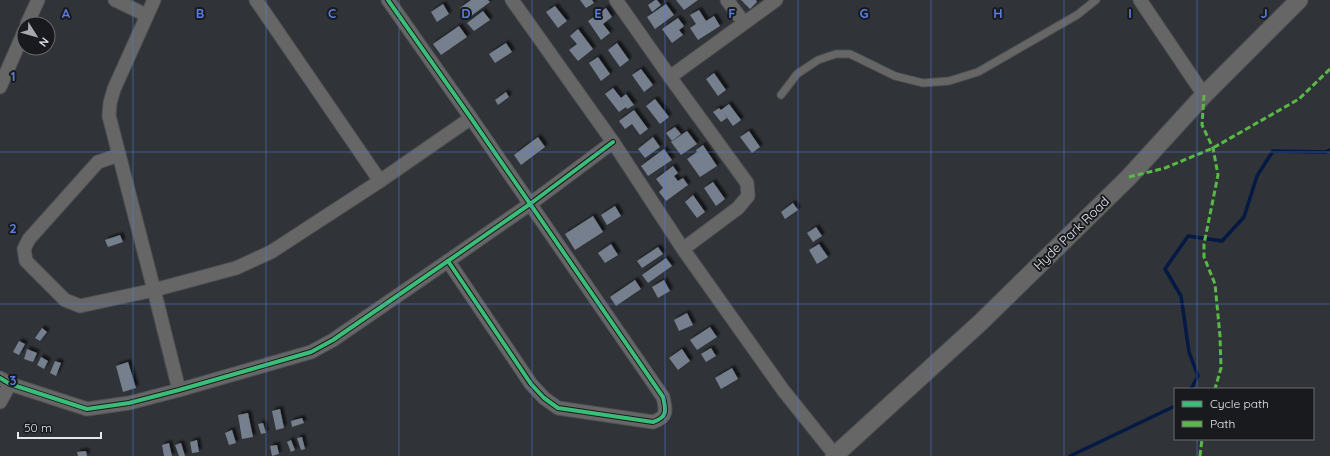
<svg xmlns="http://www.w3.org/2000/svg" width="1330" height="456" font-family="Quicksand,sans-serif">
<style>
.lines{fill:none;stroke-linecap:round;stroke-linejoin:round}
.stream{stroke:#041943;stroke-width:3.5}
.building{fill:#757f8e;filter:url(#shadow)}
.service-casing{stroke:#4e5053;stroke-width:9}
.minor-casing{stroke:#4e5053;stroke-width:15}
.tertiary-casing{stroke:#4e5053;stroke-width:19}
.service{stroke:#666;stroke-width:7}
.minor{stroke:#666;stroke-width:13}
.tertiary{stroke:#666;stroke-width:17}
.quiet{stroke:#58b947;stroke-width:3;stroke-dasharray:6 3;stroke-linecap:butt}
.cycleway-casing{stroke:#181a1e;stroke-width:6}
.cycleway{stroke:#3abd76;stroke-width:4}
.grid{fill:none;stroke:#597cdf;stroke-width:1;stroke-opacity:0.55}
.labels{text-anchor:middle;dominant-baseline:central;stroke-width:4;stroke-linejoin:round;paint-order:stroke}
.street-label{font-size:13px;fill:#e5e8ee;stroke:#181a1e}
.grid-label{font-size:13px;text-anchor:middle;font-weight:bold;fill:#597cdf;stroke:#181a1e;stroke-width:4;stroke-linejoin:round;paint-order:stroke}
</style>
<defs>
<filter id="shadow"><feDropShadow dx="3" dy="-3" stdDeviation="1" flood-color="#0009"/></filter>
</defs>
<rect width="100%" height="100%" fill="#303337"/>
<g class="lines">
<!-- stream -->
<g class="stream">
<polyline points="1191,389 1198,376 1189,352 1181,296 1165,269 1188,236 1222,241 1244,217 1257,176 1273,151 1325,152 1330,150"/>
<polyline points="1070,456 1175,406"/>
</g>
</g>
<!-- building -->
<g class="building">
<polygon points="471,0 488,0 490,2 467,19 460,8"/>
<polygon points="580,0 592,0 594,3 586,8"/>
<polygon points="655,0 657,0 661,5 652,12 648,5"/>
<polygon points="676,0 698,0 684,10"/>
<polygon points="741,0 756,0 757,2 750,9"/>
<polygon points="443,4 449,14 437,22 431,12"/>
<polygon points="666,4 674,15 655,29 647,17"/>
<polygon points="555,6 567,21 558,28 546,12"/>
<polygon points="606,8 612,17 603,24 610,33 601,40 588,21"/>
<polygon points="699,10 706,21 714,16 720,26 698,40 690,28 696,24 690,15"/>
<polygon points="483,11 490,20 474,31 467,23"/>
<polygon points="678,18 684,26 679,30 683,35 672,43 662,29"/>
<polygon points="459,26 467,37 441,55 433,44"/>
<polygon points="578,29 593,49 578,61 569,50 577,44 570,36"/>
<polygon points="506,43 512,52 495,63 489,54"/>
<polygon points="617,43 629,60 620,67 608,50"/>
<polygon points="598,57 610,74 601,81 589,63"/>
<polygon points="641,69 653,85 644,92 632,75"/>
<polygon points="714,73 726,90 718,96 706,79"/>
<polygon points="613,88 621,98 626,94 634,105 627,109 626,107 619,112 605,94"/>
<polygon points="506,92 509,97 498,105 495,100"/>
<polygon points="655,99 669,117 660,124 646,106"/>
<polygon points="729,104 741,120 733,126 723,112 727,118 721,122 713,112 719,108 721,110"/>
<polygon points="634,110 648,129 640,135 632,124 625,129 619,121"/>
<polygon points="675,127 681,134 672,141 666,133"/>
<polygon points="687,131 697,144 681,155 671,142"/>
<polygon points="749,131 760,147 752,153 740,137"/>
<polygon points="538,137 545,147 521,165 514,155"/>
<polygon points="653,137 660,147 645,158 638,149"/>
<polygon points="703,145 717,166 700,177 687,159 697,152 696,150"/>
<polygon points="664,149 672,160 648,176 641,166"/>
<polygon points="673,166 678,173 674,176 678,181 683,178 688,185 666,201 659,192 663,188 656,179"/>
<polygon points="713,182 725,199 716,206 704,188"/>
<polygon points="693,195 705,212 697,218 685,202"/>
<polygon points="793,203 798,210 785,219 781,212"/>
<polygon points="615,206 621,216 607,225 601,215"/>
<polygon points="593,216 603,232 575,250 565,234"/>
<polygon points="816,227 822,236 813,242 807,233"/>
<polygon points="120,235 123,242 108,247 105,240"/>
<polygon points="611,244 618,255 605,263 598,253"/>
<polygon points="819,244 828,257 817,264 809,250"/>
<polygon points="658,247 663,254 642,268 637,261"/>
<polygon points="666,258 672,266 648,283 642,275"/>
<polygon points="635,280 641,289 616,306 610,297"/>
<polygon points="664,280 670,291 658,298 652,287"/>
<polygon points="687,313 693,325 679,331 674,320"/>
<polygon points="710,327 717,337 697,350 690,340"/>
<polygon points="42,328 47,332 40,341 35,338"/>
<polygon points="19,341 25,344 19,355 13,352"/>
<polygon points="711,348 716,356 706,362 701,354"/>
<polygon points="27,349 37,353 33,362 24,359"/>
<polygon points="682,349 690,361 678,370 669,358"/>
<polygon points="41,357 48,361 44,369 37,365"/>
<polygon points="55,361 61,363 56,376 50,373"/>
<polygon points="128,362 136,388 123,392 116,366"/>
<polygon points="732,368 738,379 721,389 715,378"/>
<polygon points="280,409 284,428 276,430 272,411"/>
<polygon points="248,413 253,437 242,439 238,415"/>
<polygon points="302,418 304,423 292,427 291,421"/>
<polygon points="263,423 266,433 261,434 258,424"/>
<polygon points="232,430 236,443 229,445 225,433"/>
<polygon points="302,437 305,449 301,450 297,438"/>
<polygon points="197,440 199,452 192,453 190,442"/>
<polygon points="291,440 295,450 291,452 287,442"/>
<polygon points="169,443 172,456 164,456 162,445"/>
<polygon points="181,443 185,456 179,456 175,445"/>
<polygon points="277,445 279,454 272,456 270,446"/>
<polygon points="86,451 87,456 78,456 77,452"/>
</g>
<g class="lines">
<!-- service casing -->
<g class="service-casing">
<polyline id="service" points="781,95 797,74 818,60 836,54 850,54 895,76 923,83 949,81 978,72 1077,15 1096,0"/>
</g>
<!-- minor casing -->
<g class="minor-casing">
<g id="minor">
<polyline points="115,0 146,15"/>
<polyline points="154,0 114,89 110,103 109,116 154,290 179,390"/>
<polyline points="256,0 380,181"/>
<path d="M388,0L471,118L663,397C666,410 668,417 653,422L558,408L544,398L531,384L448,261"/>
<polyline points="512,0 613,142 683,249 783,390 835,455"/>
<polyline points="616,0 670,77 747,183 748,196 738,208 683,249"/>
<polyline points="727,0 744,23"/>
<polyline points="1140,0 1204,95"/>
<polyline points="27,24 38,0"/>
<polyline points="670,77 776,0"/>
<polyline points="0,87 24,32"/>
<polyline points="119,155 98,162 29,239 24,249 26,261 65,300 80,306 154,290 236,268 271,252 380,181 471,118"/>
<polyline points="0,378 10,384 87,409 129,403 179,390 311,352 333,340 448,261 530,204 613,142"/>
<polyline points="0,402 10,384"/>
</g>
</g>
<!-- tertiary casing -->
<g class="tertiary-casing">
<polyline id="tertiary" points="834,456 981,322 1129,177 1204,95 1299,0"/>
</g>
<!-- service -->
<use href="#service" class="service"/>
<!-- minor -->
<use href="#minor" class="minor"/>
<!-- tertiary -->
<use href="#tertiary" class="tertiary"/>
<!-- quiet -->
<g class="quiet">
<polyline points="1204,95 1202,125 1213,148 1218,175 1204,244 1204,257 1215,284 1220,336 1221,368 1215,389"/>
<polyline points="1129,177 1165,168 1213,148 1299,99 1330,69"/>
<polyline points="1200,456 1202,439"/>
</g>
<!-- cycleway casing -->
<g class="cycleway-casing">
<g id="cycleway">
<path d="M388,0L471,118L663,397C666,410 668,417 653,422L558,408L544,398L531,384L448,261"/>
<polyline points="0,378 10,384 87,409 129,403 179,390 311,352 333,340 448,261 530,204 613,142"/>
</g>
</g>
<!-- cycleway -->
<use href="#cycleway" class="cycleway"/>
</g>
<!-- grid -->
<path class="grid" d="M133,0V456M266,0V456M399,0V456M532,0V456M665,0V456M798,0V456M931,0V456M1064,0V456M1197,0V389M0,152H1330M0,304H1330M1197,439V456"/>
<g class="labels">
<!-- street labels -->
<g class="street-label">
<text transform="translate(1071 233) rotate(-44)">Hyde Park Road</text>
</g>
</g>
<g class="grid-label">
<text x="66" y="18">A</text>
<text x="200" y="18">B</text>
<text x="332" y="18">C</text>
<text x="466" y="18">D</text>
<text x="598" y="18">E</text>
<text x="732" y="18">F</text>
<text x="864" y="18">G</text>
<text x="998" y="18">H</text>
<text x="1130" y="18">I</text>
<text x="1264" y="18">J</text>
<text x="13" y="81">1</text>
<text x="13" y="233">2</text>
<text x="13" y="385">3</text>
</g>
<!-- legend -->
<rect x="1174" y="388" width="140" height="52" fill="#181a1e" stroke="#6a6c71"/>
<rect x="1182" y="401" width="20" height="6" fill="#3abd76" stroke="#6a6c71"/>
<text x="1210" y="408" font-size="12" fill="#e5e8ee">Cycle path</text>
<rect x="1182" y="421" width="20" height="6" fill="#58b947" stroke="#6a6c71"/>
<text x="1210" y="428" font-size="12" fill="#e5e8ee">Path</text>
<!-- north arrow -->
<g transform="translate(36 36) rotate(127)"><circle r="19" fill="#181a1e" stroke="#6a6c71"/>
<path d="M0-3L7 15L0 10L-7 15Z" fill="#a6a9ae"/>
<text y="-6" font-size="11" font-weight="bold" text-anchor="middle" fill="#e5e8ee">N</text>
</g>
<!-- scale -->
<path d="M18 432v6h83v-6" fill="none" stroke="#e5e8ee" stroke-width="2"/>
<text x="24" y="432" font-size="12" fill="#e5e8ee" stroke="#181a1e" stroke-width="3" paint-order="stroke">50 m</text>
</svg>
